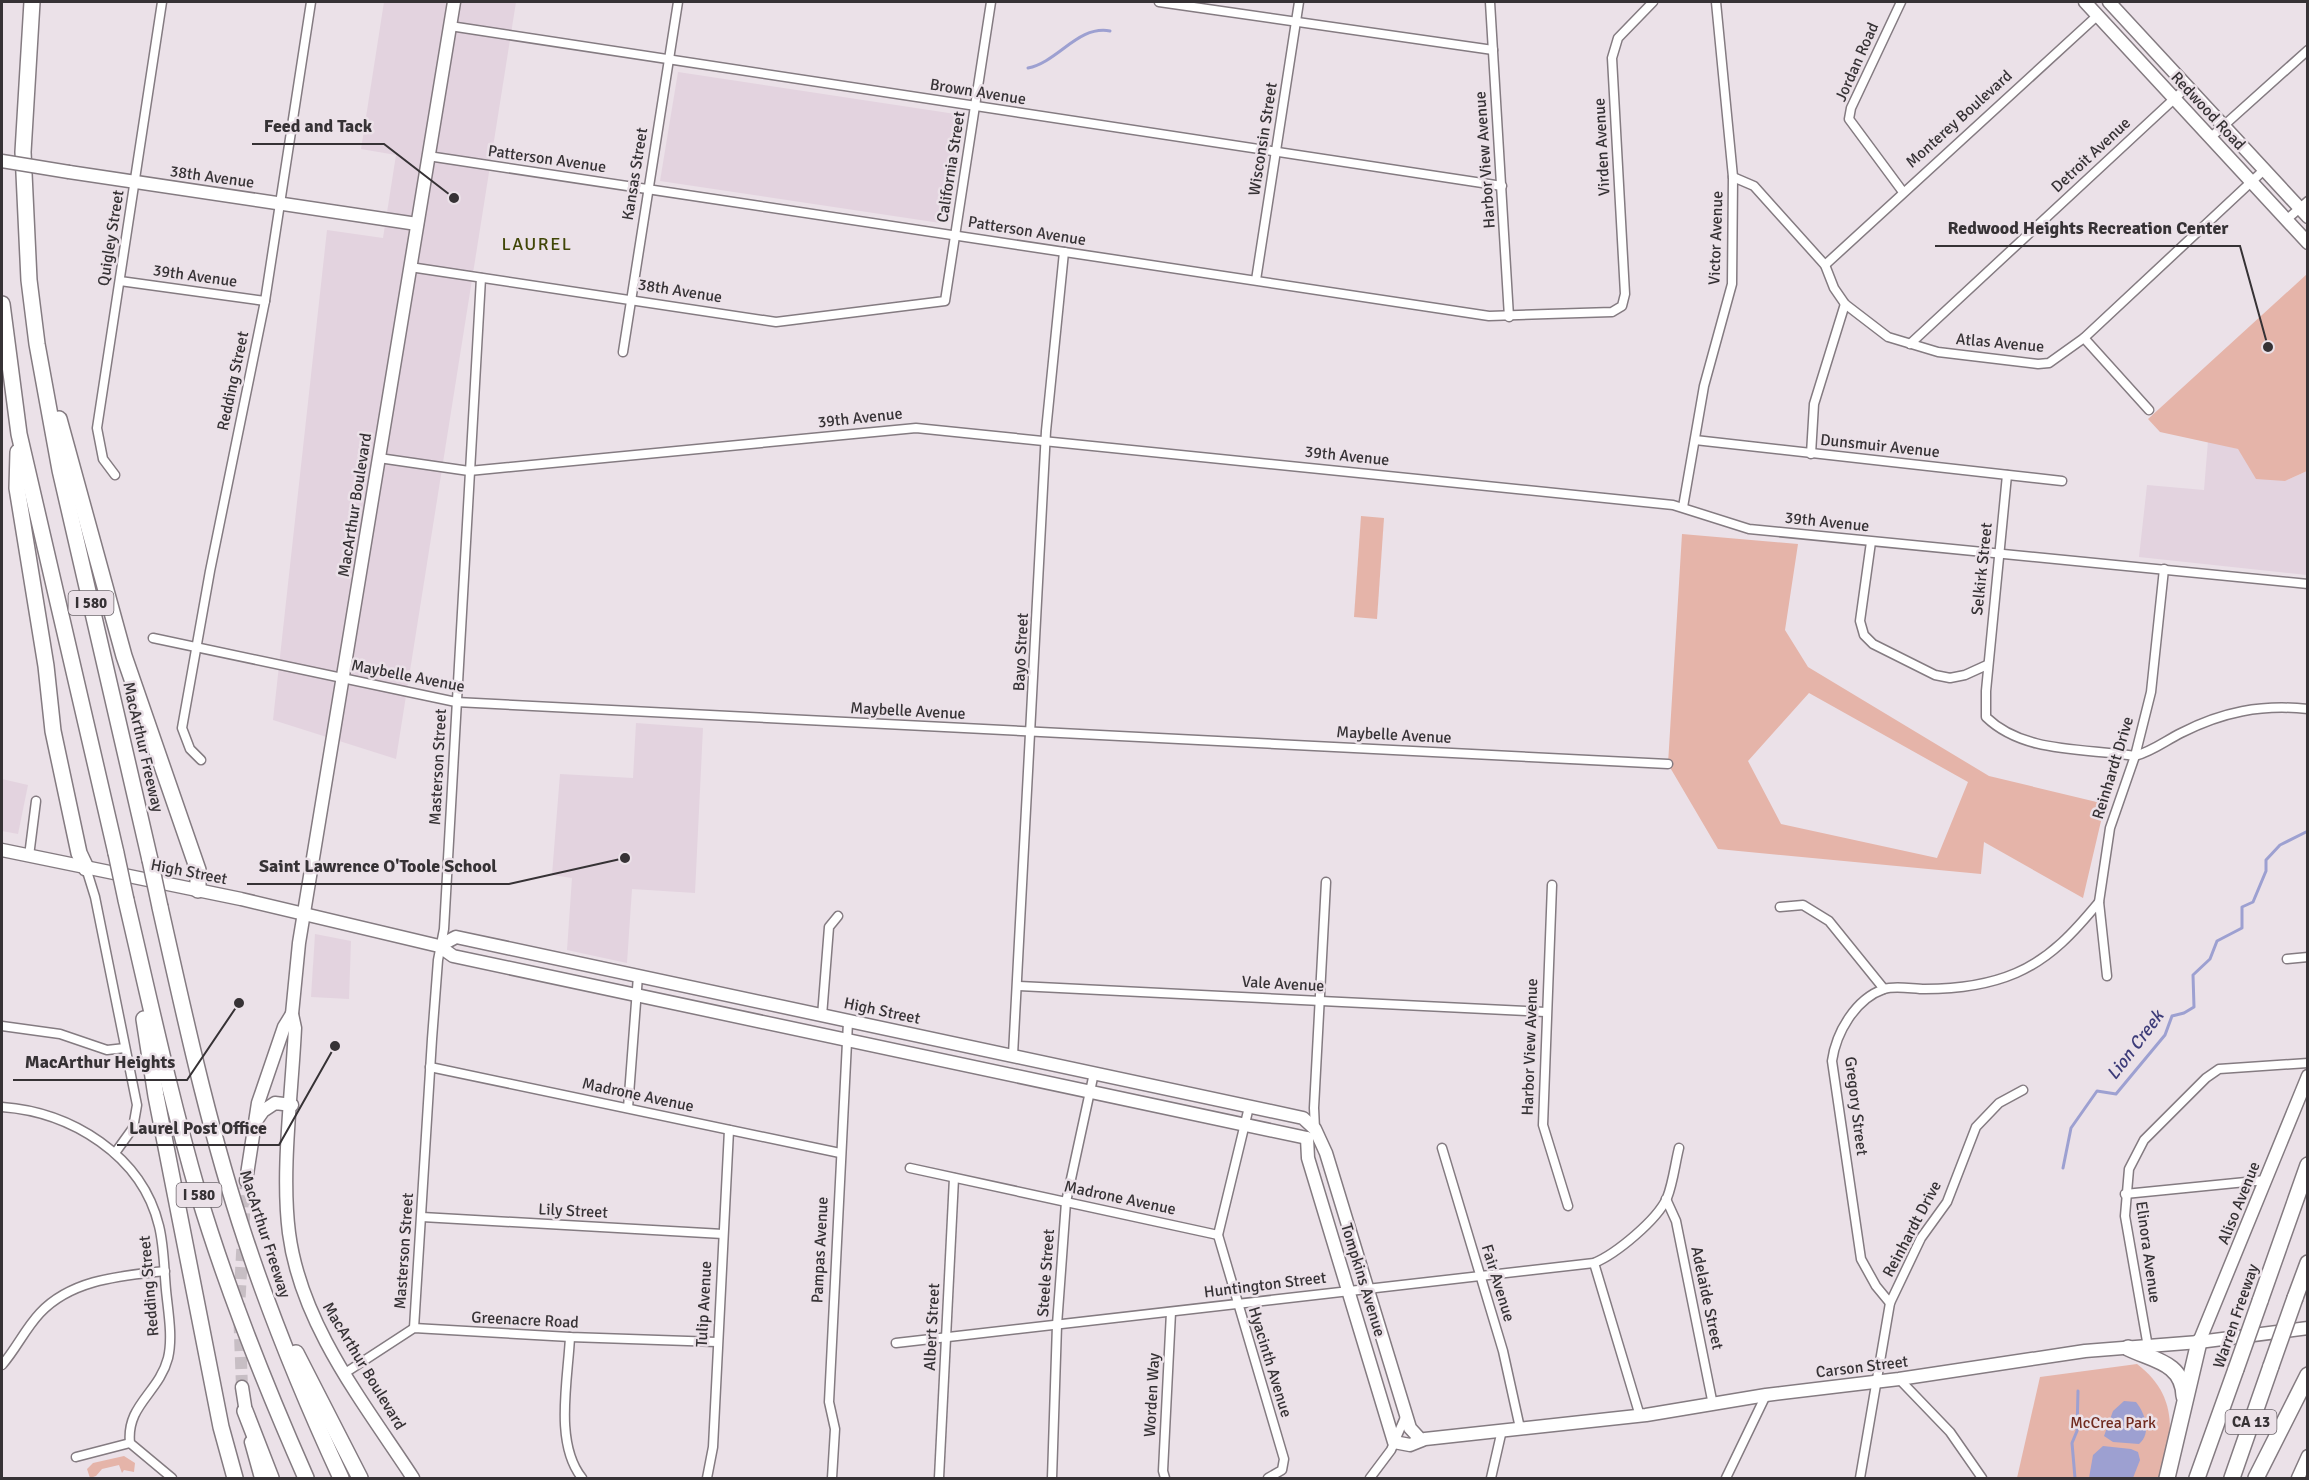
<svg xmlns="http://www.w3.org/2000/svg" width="2309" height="1480" font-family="Signika,sans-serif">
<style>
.built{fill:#e3d3df}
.green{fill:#e5b4a9;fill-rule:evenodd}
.water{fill:#9da0d1}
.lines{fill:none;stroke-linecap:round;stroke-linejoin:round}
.stream{stroke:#9da0d1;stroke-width:3}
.secondary-tunnel{stroke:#c7bec4;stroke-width:12;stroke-dasharray:12 6;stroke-linecap:butt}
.street-casing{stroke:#847b81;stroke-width:11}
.secondary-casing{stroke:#847b81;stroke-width:15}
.highway-casing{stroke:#847b81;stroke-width:18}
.street{stroke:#fff;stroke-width:8}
.secondary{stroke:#fff;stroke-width:12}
.highway{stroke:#fff;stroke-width:15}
.secondary-bridge-casing{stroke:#847b81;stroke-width:15;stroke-linecap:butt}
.highway-bridge-casing{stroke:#847b81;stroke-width:18;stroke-linecap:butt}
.secondary-bridge{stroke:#fff;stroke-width:12}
.highway-bridge{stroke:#fff;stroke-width:15}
.labels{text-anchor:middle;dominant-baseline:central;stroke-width:5;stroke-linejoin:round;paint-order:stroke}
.shield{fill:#ebe1e8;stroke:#6c666b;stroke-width:1.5}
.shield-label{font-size:15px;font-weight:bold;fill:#363235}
.street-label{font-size:16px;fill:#363235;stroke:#ebe1e8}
.park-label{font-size:16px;fill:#702b1f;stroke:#ebe1e8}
.neighbourhood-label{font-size:18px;letter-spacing:1.5px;fill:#404607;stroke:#ebe1e8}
.water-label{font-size:18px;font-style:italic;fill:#3c3b78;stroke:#ebe1e8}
.leader{fill:none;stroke:#363235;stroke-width:2}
.callout-dot{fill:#363235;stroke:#ebe1e8;stroke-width:2}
.callout-label{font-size:18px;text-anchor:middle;font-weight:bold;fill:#363235;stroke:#ebe1e8;stroke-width:5;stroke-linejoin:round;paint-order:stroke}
</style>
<rect width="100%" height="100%" fill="#ebe1e8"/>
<!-- built -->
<g class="built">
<polygon points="384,2 516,2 396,759 273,720 327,230 383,238 396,155 361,149"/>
<polygon points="678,72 962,115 947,224 660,181"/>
<polygon points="2208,441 2238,449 2285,481 2307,471 2307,575 2139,557 2147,485 2204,490"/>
<polygon points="636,723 703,728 695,893 632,889 627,963 567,950 572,878 552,875 560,774 633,778"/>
<polygon points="2,779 28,785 18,834 2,831"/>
<polygon points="315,934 351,941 349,999 311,997"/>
</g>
<!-- green -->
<g class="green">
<polygon points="2307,274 2307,471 2285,481 2256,479 2238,449 2160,432 2148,419"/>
<polygon points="1361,516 1384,518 1377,619 1354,617"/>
<path d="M1682,534L1798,544L1785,630L1808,667L1989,776L2105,804L2083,898L1984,842L1981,874L1718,849L1668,764ZM1809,693L1968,782L1937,858L1781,824L1748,761Z"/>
<path d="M2137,1364C2177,1394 2175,1434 2160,1478H2017L2040,1377Z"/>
<polygon points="124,1456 135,1463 134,1472 124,1470 122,1473 119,1465 102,1469 96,1476 90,1478 87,1469 93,1463"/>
</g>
<!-- water -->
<g class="water">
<path d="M2124,1401L2136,1402C2145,1413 2152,1433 2139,1444L2113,1442L2104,1436L2113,1411Z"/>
<polygon points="2103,1446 2131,1449 2138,1452 2140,1460 2133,1478 2089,1478 2093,1455"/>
</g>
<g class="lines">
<!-- stream -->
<g class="stream">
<path d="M1028,68C1058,62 1078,25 1110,31"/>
<polyline points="2063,1168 2071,1128 2097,1091 2116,1094 2165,1035 2172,1016 2184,1013 2194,1007 2193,975 2210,959 2217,941 2242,928 2242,907 2253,902 2266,871 2266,860 2280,845 2308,831"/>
<polyline points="2075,1478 2072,1443 2077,1431 2078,1391"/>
</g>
<!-- secondary-tunnel -->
<polyline class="secondary-tunnel" points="242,1387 239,1309 246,1181"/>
<!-- street casing -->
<g class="street-casing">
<g id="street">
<polyline points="1159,2 1493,50"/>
<polyline points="1490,2 1509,317"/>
<polyline points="1901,2 1851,108 1849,119 1903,192"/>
<polyline points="450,26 1502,186"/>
<polyline points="2210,138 2308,50"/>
<polyline points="428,156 1489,316 1612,312 1622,306 1625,294 1612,58 1618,38 1653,2"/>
<polyline points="1733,177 1754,186 1825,265 1834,288 1845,304 1888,337 1938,352 2038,364 2049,363 2084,338 2265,169"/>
<polyline points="2286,220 2308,201"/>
<polyline points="1825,265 2098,15"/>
<polyline points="410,267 776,322 945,301 991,2"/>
<polyline points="1256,280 1299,2"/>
<polyline points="120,281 265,301"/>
<polyline points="2084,338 2149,410"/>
<polyline points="1910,344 2188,86"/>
<polyline points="623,352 678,2"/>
<polyline points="1695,440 2062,481"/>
<polyline points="1811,454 1814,404 1845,304"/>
<polyline points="379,458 469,471 916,428 1673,505 1749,529 2308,584"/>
<polyline points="115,475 103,459 97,428 162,2"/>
<path d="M2007,475L1986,691V717C2024,754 2086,748 2135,756C2153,751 2165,741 2181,733C2222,712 2261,704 2308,709"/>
<polyline points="1683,507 1704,386 1732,284 1733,177 1716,2"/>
<polyline points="1871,542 1860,621 1864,635 1873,644 1935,675 1950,678 1965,675 1987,665"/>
<polyline points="153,638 456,702 1668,764"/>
<polyline points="201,760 190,749 182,728 210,571 265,301 311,2"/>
<polyline points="29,856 36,801"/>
<polyline points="86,868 95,897 137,1105 133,1128 115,1153"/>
<polyline points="1552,885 1543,1125 1568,1206"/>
<polyline points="1780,907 1803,905 1829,921 1884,989"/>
<polyline points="2287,959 2308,957"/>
<polyline points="2107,976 2099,902 2110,828 2135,756 2151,692 2164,569"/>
<polyline points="1019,986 1546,1012"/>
<polyline points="822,1016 829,927 838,916"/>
<polyline points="2,1026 60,1034 107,1050 125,1048"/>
<polyline points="1013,1055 1046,431 1064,252"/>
<polyline points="430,1067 840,1153"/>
<path d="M2,1107C71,1112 142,1155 159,1226C164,1246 164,1268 166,1290C168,1311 173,1337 168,1358C159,1393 126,1405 130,1443L172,1478"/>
<polyline points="1249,1107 1218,1235 1284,1459 1282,1470 1268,1478"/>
<polyline points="628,1108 638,976"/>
<polyline points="1315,1129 1314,1108 1326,882"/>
<polyline points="1442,1148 1503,1351 1520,1428"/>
<polyline points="910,1168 1218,1235"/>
<polyline points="2125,1194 2266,1180"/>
<polyline points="1666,1199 1676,1221 1713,1405"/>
<polyline points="422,1217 723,1234"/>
<polyline points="1594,1263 1640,1416"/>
<path d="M1890,1303L1876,1286L1861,1259L1832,1061C1836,1033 1855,999 1884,989C1895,985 1913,989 1925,989C1955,989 1988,985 2016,973C2051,958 2075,931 2099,902"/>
<polyline points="414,1328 432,1039 438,960 444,929 481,278"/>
<path d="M570,1337C568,1380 554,1443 582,1478"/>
<path d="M896,1343L1594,1263C1616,1254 1657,1220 1667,1198C1673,1183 1675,1164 1679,1148"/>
<polyline points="2148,1347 2125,1216 2129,1169 2144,1140 2206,1078 2219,1069 2308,1063"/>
<path d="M2,1365C16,1349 25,1329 40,1313C72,1279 121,1276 165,1271"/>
<polyline points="345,1373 414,1328 570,1337 717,1342"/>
<polyline points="1899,1379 1950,1432 1982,1478"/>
<polyline points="76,1457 130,1443"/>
<polyline points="707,1478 713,1447 729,1130"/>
<polyline points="832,1478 835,1429 829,1402 848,1022"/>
<polyline points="939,1478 954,1178"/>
<polyline points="1052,1478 1057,1325 1066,1202 1094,1073"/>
<polyline points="1165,1478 1163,1471 1171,1312"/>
<polyline points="1370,1478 1391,1450 1406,1415"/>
<polyline points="1491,1478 1502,1430"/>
<polyline points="1726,1478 1766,1395"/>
<polyline points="1860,1478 1890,1303 1921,1238 1947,1202 1976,1127 1999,1103 2023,1090"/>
</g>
</g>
<!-- secondary casing -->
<g class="secondary-casing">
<g id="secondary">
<polyline points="2085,2 2308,243"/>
<polyline points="2109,2 2308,217"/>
<polyline points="69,172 417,224"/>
<polyline points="2,850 241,899 439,946 453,956 1307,1138"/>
<polyline points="439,946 456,937 1303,1118 1315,1129 1326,1153 1410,1428 1421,1440"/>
<polyline points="256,1121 263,1111 275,1103 292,1105"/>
<polyline points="1307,1138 1308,1158 1394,1442 1410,1445 1425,1439 1646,1415 1766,1395 1899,1379 2085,1351 2199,1342 2308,1328"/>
<polyline points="246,1181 258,1103 284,1027 292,1014"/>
<polyline points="2199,1342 2308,1076"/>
<polyline points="242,1387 247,1419"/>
<polyline points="251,1442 261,1478"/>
<path d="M413,1478C364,1403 301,1325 289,1233C281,1171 292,1092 295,1028L292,1014L299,943L454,2"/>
<polyline points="2298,1478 2308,1456"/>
</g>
</g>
<!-- highway casing -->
<g class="highway-casing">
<g id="highway">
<polyline points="32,2 23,152 29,280 37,344 60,470 150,860"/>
<polyline points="2,304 19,434 116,853"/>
<polyline points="59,419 124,656 198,870 198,890"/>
<polyline points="18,452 17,488 46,666 53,731 79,853 86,868"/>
<path d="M126,900C149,998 170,1096 198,1193C227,1290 265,1385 306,1478"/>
<path d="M160,907C185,1018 209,1130 245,1238C272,1320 305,1400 341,1478"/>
<polyline points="144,1019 156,1096 221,1427 235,1478"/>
<polyline points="2295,1298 2308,1263"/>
<polyline points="2260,1301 2308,1165"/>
<path d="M2128,1348C2152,1360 2183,1362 2184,1396"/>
<polyline points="296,1353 360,1478"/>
<polyline points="245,1411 271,1478"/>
<polyline points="2167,1478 2199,1342"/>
<polyline points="2197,1478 2236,1369"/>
<polyline points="2232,1478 2271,1366"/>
<polyline points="2256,1478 2308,1375"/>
</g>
</g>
<!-- street -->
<use href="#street" class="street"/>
<!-- secondary -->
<use href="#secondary" class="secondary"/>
<!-- highway -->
<use href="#highway" class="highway"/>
<!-- secondary-bridge casing -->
<g class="secondary-bridge-casing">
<polyline id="secondary-bridge" points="2,161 69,172"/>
</g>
<!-- highway-bridge casing -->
<g class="highway-bridge-casing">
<g id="highway-bridge">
<polyline points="116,853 126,900"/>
<polyline points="150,860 160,907"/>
<polyline points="2271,1366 2295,1298"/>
<polyline points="2236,1369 2260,1301"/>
</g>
</g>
<!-- secondary-bridge -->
<use href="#secondary-bridge" class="secondary-bridge"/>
<!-- highway-bridge -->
<use href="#highway-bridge" class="highway-bridge"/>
</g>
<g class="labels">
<!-- shield labels -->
<g class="shield">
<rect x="68.5" y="591" width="45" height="24" rx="4.5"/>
<rect x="176.5" y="1183" width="45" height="24" rx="4.5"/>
<rect x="2225.5" y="1410" width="51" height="24" rx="4.5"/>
</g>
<g class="shield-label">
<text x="91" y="603">I 580</text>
<text x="199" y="1195">I 580</text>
<text x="2251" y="1422">CA 13</text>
</g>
<!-- street labels -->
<g class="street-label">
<text transform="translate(1857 62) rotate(-66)">Jordan Road</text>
<text transform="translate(978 92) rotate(9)">Brown Avenue</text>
<text transform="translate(2208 111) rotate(47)">Redwood Road</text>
<text transform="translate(1959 119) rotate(-42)">Monterey Boulevard</text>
<text transform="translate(1263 139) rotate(-81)">Wisconsin Street</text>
<text transform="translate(1602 147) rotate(-93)">Virden Avenue</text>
<text transform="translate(2091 155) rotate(-43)">Detroit Avenue</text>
<text transform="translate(547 159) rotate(8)">Patterson Avenue</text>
<text transform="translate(1485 160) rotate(-94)">Harbor View Avenue</text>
<text transform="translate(951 167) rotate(-81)">California Street</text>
<text transform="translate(635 174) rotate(-81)">Kansas Street</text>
<text transform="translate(212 177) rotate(8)">38th Avenue</text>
<text transform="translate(1027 231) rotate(9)">Patterson Avenue</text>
<text transform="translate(111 238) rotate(-81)">Quigley Street</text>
<text transform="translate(1716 238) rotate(-88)">Victor Avenue</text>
<text transform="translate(195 276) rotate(8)">39th Avenue</text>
<text transform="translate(680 291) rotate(9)">38th Avenue</text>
<text transform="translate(2000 343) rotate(5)">Atlas Avenue</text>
<text transform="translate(233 381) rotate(-78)">Redding Street</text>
<text transform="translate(860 418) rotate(-6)">39th Avenue</text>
<text transform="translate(1880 446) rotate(6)">Dunsmuir Avenue</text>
<text transform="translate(1347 456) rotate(6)">39th Avenue</text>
<text transform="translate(355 505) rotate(-81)">MacArthur Boulevard</text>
<text transform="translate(1827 522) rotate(6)">39th Avenue</text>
<text transform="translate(1982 569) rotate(-84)">Selkirk Street</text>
<text transform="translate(1021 652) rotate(-87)">Bayo Street</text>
<text transform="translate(408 676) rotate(11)">Maybelle Avenue</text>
<text transform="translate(908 711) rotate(3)">Maybelle Avenue</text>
<text transform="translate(1394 735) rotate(3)">Maybelle Avenue</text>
<text transform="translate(143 747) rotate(77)">MacArthur Freeway</text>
<text transform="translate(438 767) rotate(-87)">Masterson Street</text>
<text transform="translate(2113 768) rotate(-73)">Reinhardt Drive</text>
<text transform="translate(189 872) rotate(11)">High Street</text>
<text transform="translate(1283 984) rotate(3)">Vale Avenue</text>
<text transform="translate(882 1011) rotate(12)">High Street</text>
<text transform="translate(1530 1047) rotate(-88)">Harbor View Avenue</text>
<text transform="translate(638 1095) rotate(12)">Madrone Avenue</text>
<text transform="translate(1856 1106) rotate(83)">Gregory Street</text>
<text transform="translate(1120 1198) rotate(12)">Madrone Avenue</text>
<text transform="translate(2239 1203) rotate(-68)">Aliso Avenue</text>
<text transform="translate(573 1211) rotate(3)">Lily Street</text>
<text transform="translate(1912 1229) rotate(-62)">Reinhardt Drive</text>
<text transform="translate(265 1234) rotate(72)">MacArthur Freeway</text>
<text transform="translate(820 1250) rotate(-87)">Pampas Avenue</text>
<text transform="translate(404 1251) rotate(-86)">Masterson Street</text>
<text transform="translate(2148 1252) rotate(82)">Elinora Avenue</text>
<text transform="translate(1046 1273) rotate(-86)">Steele Street</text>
<text transform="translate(1363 1280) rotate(73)">Tompkins Avenue</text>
<text transform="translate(1498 1283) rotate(73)">Fair Avenue</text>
<text transform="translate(1265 1285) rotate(-7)">Huntington Street</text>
<text transform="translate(149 1286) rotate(-95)">Redding Street</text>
<text transform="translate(1707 1298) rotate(78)">Adelaide Street</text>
<text transform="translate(704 1304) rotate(-87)">Tulip Avenue</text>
<text transform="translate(2236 1316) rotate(-71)">Warren Freeway</text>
<text transform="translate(525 1320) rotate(3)">Greenacre Road</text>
<text transform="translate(932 1327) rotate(-87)">Albert Street</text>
<text transform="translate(1270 1362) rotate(73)">Hyacinth Avenue</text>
<text transform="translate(364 1366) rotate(59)">MacArthur Boulevard</text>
<text transform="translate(1862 1367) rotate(-7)">Carson Street</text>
<text transform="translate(1152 1395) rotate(-87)">Worden Way</text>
</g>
<!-- park labels -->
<g class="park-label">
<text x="2113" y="1423">McCrea Park</text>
</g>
<!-- neighbourhood labels -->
<g class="neighbourhood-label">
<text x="537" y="244">LAUREL</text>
</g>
<!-- water labels -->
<g class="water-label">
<text transform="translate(2135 1045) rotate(-53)">Lion Creek</text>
</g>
</g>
<!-- callouts -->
<path class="leader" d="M454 198L384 144H252M2268 347L2240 246H1935M625 858L509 884H247M239 1003L187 1080H13M335 1046L279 1145H117"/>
<g class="callout-dot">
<circle cx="454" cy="198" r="6"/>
<circle cx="2268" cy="347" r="6"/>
<circle cx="625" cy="858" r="6"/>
<circle cx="239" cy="1003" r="6"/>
<circle cx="335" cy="1046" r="6"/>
</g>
<g class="callout-label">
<text x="318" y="132">Feed and Tack</text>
<text x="2088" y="234">Redwood Heights Recreation Center</text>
<text x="378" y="872">Saint Lawrence O'Toole School</text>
<text x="100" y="1068">MacArthur Heights</text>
<text x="198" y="1134">Laurel Post Office</text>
</g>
<!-- border -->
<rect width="2309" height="1480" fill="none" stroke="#363235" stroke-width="6"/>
</svg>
